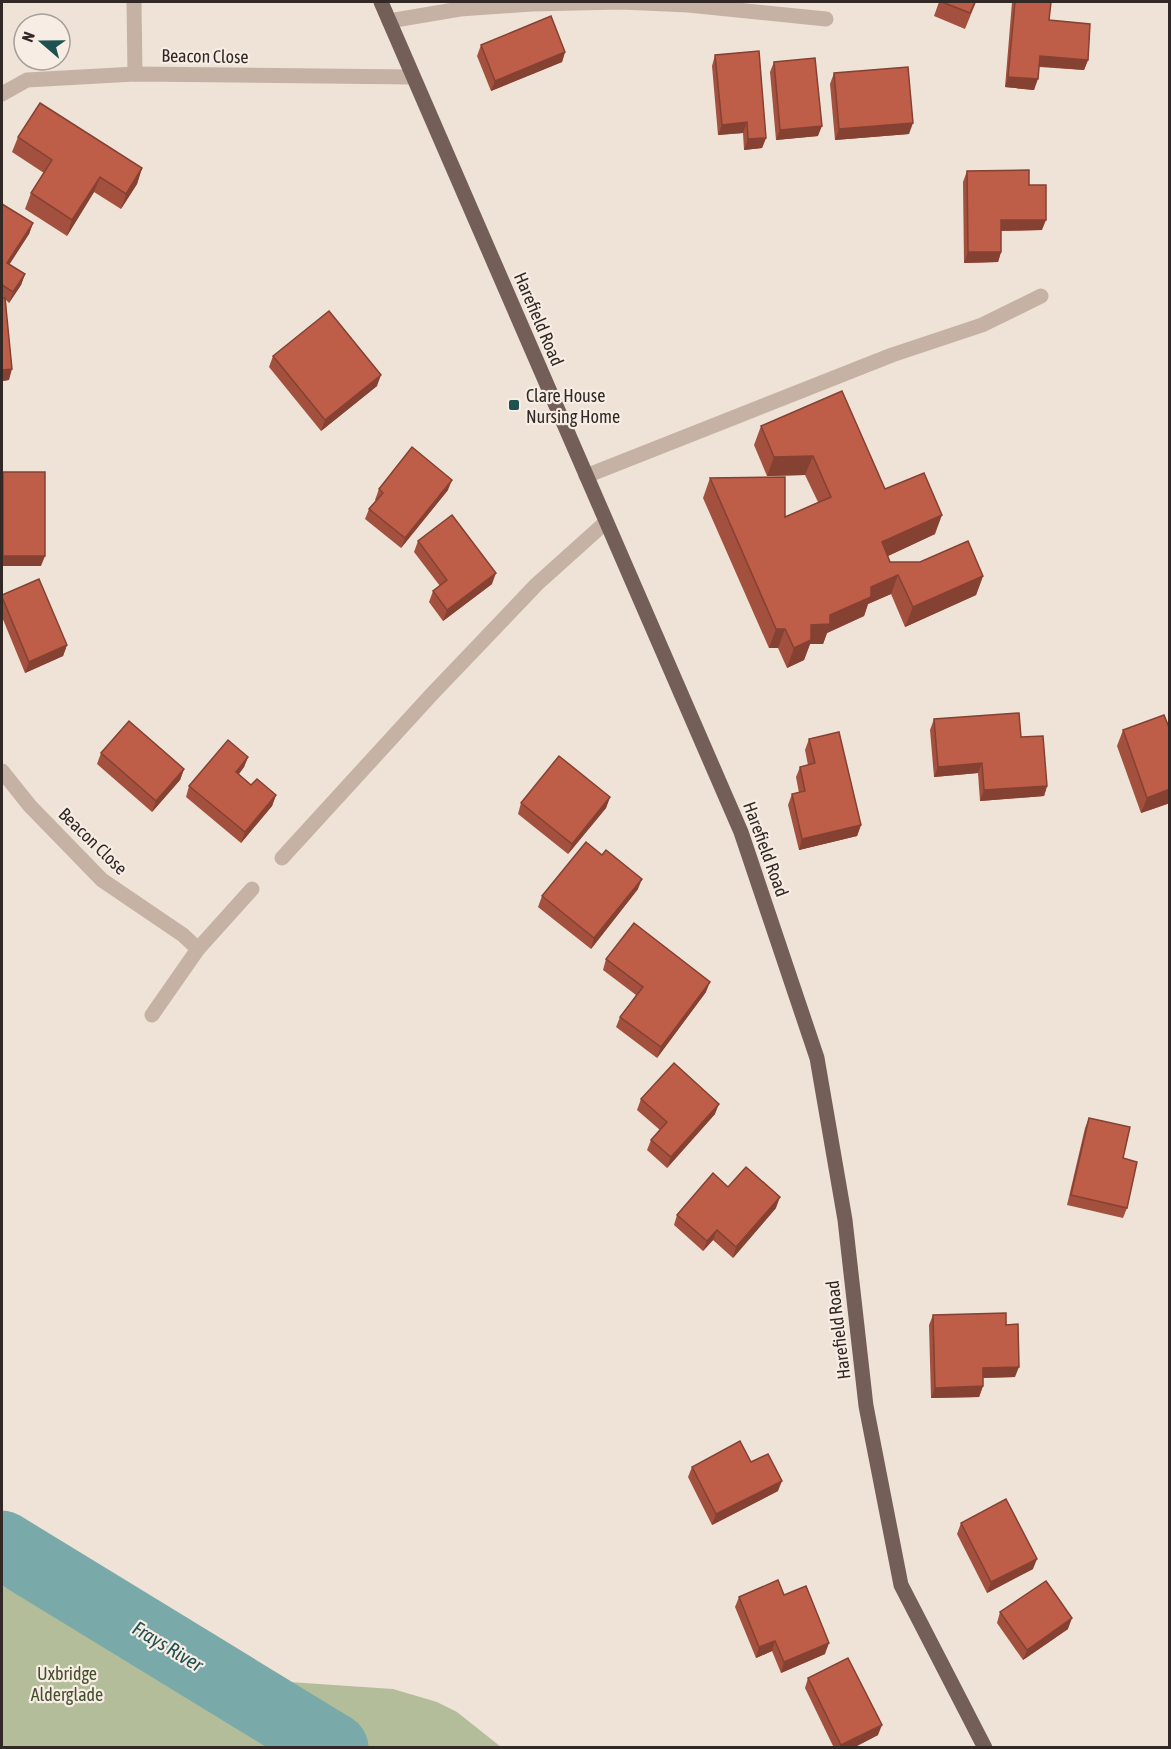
<svg xmlns="http://www.w3.org/2000/svg" width="1171" height="1749" font-family="'Asap Condensed',sans-serif">
<style>
.green{fill:#b3bd9a}
.lines{fill:none;stroke-linecap:round;stroke-linejoin:round}
.river{stroke:#79aaa9;stroke-width:69}
.minor{stroke:#c6b2a5;stroke-width:15}
.major{stroke:#745f58;stroke-width:15}
.wall{fill:#a3503e}
.shaded-wall{fill:#854132}
.building{fill:#be5d48;stroke:#854132;stroke-width:1.5}
.poi-dot{fill:#1f5151;stroke:#f7ede4;stroke-width:2}
.labels{text-anchor:middle;dominant-baseline:central;stroke-width:4.5;stroke-linejoin:round;paint-order:stroke}
.street-label{font-size:18px;fill:#322926;stroke:#f7ede4}
.poi-label{font-size:18px;fill:#322926;stroke:#f7ede4;text-anchor:start}
.park-label{font-size:18px;fill:#444f2b;stroke:#f7ede4}
.water-label{font-size:20px;font-style:italic;fill:#1f5151;stroke:#f7ede4}
</style>
<rect width="100%" height="100%" fill="#efe3d8"/>
<!-- green -->
<polygon class="green" points="2,1586 56,1611 260,1680 393,1689 437,1702 457,1712 501,1747 2,1747"/>
<g class="lines">
<!-- river -->
<polyline class="river" points="2,1545 334,1748"/>
<!-- minor -->
<g class="minor">
<polyline points="134,2 135,74"/>
<polyline points="389,21 460,9 532,4 621,2 688,5 826,19"/>
<polyline points="2,94 27,80 135,74 412,77"/>
<polyline points="586,476 892,355 982,325 1041,296"/>
<polyline points="2,771 30,806 102,880 183,935 198,949"/>
<polyline points="282,858 432,694 537,584 606,522"/>
<polyline points="152,1015 198,949 252,889"/>
</g>
<!-- major -->
<polyline class="major" points="381,2 741,832 817,1058 845,1220 866,1406 901,1585 985,1748"/>
</g>
<!-- wall -->
<g class="wall">
<polygon points="939,2 976,2 965,29 934,16"/>
<polygon points="1012,2 1051,2 1049,20 1088,60 1084,70 1039,67 1034,90 1005,87"/>
<polygon points="481,45 565,52 562,62 491,91 477,56"/>
<polygon points="715,55 766,138 762,148 744,150 743,133 718,135 712,66"/>
<polygon points="774,62 818,136 776,140 770,72"/>
<polygon points="834,73 909,134 835,140 830,84"/>
<polygon points="18,137 142,168 137,184 121,209 94,192 67,236 25,209 31,193 44,173 12,152"/>
<polygon points="967,171 1029,185 1042,230 1001,231 1001,252 998,262 964,263 963,182"/>
<polygon points="2,204 33,223 29,234 9,264 25,274 21,285 9,303 6,300 9,380 2,381"/>
<polygon points="273,356 377,386 321,431 269,367"/>
<polygon points="761,426 885,489 935,534 888,556 890,562 983,576 976,595 905,627 891,594 868,604 864,616 827,633 823,644 810,644 804,660 787,668 778,648 769,648 703,498 710,478 785,517 818,502 805,475 767,476 754,445"/>
<polygon points="3,472 41,566 2,566 2,476"/>
<polygon points="379,489 448,490 401,548 365,519 369,509 376,501 375,500"/>
<polygon points="418,541 492,584 443,621 429,602 433,591 440,586 414,552"/>
<polygon points="2,595 67,645 63,656 25,673 2,617"/>
<polygon points="934,719 1047,786 1044,796 980,801 978,773 934,777 930,730"/>
<polygon points="1123,730 1170,803 1141,813 1117,746"/>
<polygon points="809,739 861,825 857,836 799,850 788,805 792,794 799,793 796,777 800,767 808,765 805,750"/>
<polygon points="101,753 184,769 180,780 152,812 97,764"/>
<polygon points="248,757 244,767 239,774 251,785 276,795 272,806 241,843 186,797 189,786"/>
<polygon points="610,797 606,808 568,854 518,814 521,803"/>
<polygon points="638,889 591,949 538,907 542,896"/>
<polygon points="606,959 706,992 657,1058 616,1027 620,1017 636,995 603,970"/>
<polygon points="641,1099 715,1114 667,1168 647,1150 651,1140 660,1130 637,1110"/>
<polygon points="1089,1118 1127,1208 1123,1218 1067,1205 1085,1128"/>
<polygon points="728,1187 776,1208 733,1258 713,1240 703,1251 674,1225 677,1215"/>
<polygon points="933,1315 1006,1325 1015,1377 983,1378 983,1386 979,1397 931,1398 929,1325"/>
<polygon points="751,1462 778,1491 712,1525 688,1477 692,1467"/>
<polygon points="961,1523 1033,1569 987,1593 957,1534"/>
<polygon points="784,1595 825,1654 781,1673 772,1651 756,1658 735,1607 739,1597"/>
<polygon points="1000,1612 1068,1629 1023,1660 997,1623"/>
<polygon points="808,1678 878,1735 853,1748 834,1748 805,1688"/>
</g>
<!-- shaded-wall -->
<g class="shaded-wall">
<polygon points="565,52 562,62 491,91 495,81"/>
<polygon points="1040,56 1088,60 1084,70 1036,66"/>
<polygon points="1008,77 1038,79 1034,90 1005,87"/>
<polygon points="747,122 743,133 718,135 722,125"/>
<polygon points="913,123 909,134 835,140 839,129"/>
<polygon points="822,126 818,136 776,140 780,130"/>
<polygon points="766,138 762,148 744,150 748,139"/>
<polygon points="142,168 137,184 121,209 126,194"/>
<polygon points="100,177 94,192 67,236 72,220"/>
<polygon points="1001,220 1046,220 1042,230 997,231"/>
<polygon points="33,223 29,234 4,273 7,263"/>
<polygon points="968,252 1001,252 998,262 964,263"/>
<polygon points="25,274 21,285 9,303 13,292"/>
<polygon points="12,369 9,380 2,381 2,370"/>
<polygon points="381,375 377,386 321,431 325,420"/>
<polygon points="813,456 805,475 767,476 774,457"/>
<polygon points="452,480 448,490 401,548 405,538"/>
<polygon points="942,515 935,534 875,562 882,542"/>
<polygon points="3,556 45,556 41,566 2,566 2,559"/>
<polygon points="496,573 492,584 443,621 447,610"/>
<polygon points="898,575 891,594 868,604 864,616 827,633 823,644 810,644 804,660 787,668 794,648 811,625 830,615 871,587"/>
<polygon points="983,576 976,595 905,627 913,607"/>
<polygon points="776,629 785,629 778,648 769,648"/>
<polygon points="67,645 63,656 25,673 29,662"/>
<polygon points="248,757 244,767 232,783 236,772"/>
<polygon points="982,763 978,773 934,777 938,767"/>
<polygon points="184,769 180,780 152,812 156,801"/>
<polygon points="1047,786 1044,796 980,801 984,790"/>
<polygon points="1170,789 1170,803 1141,813 1147,798"/>
<polygon points="276,795 272,806 241,843 245,832"/>
<polygon points="610,797 606,808 568,854 572,844"/>
<polygon points="861,825 857,836 799,850 802,839"/>
<polygon points="642,879 638,889 591,949 594,938"/>
<polygon points="710,982 706,992 657,1058 661,1047"/>
<polygon points="719,1104 715,1114 667,1168 671,1157"/>
<polygon points="780,1197 776,1208 733,1258 736,1247"/>
<polygon points="717,1230 713,1240 703,1251 707,1241"/>
<polygon points="1019,1367 1015,1377 979,1378 983,1368"/>
<polygon points="983,1386 979,1397 931,1398 935,1388"/>
<polygon points="782,1481 778,1491 712,1525 716,1514"/>
<polygon points="1037,1559 1033,1569 987,1593 991,1582"/>
<polygon points="1072,1618 1068,1629 1023,1660 1027,1650"/>
<polygon points="775,1641 772,1651 756,1658 759,1647"/>
<polygon points="829,1643 825,1654 781,1673 784,1662"/>
<polygon points="882,1725 878,1735 853,1748 840,1748 841,1745"/>
</g>
<!-- building -->
<g class="building">
<polygon points="942,2 975,2 970,13"/>
<polygon points="1015,2 1051,2 1049,20 1090,24 1088,60 1040,56 1038,79 1008,77"/>
<polygon points="551,16 565,52 495,81 481,45"/>
<polygon points="759,51 766,138 748,139 747,122 722,125 715,55"/>
<polygon points="815,58 822,126 780,130 774,62"/>
<polygon points="908,67 913,123 839,129 834,73"/>
<polygon points="40,103 142,168 126,194 100,177 72,220 31,193 52,160 18,137"/>
<polygon points="1029,170 1029,185 1046,185 1046,220 1001,220 1001,252 968,252 967,171"/>
<polygon points="2,204 33,223 7,263 25,274 13,292 2,285"/>
<polygon points="2,298 5,298 12,369 2,370"/>
<polygon points="329,311 381,375 325,420 273,356"/>
<polygon points="842,391 885,489 924,473 942,515 882,542 890,562 920,562 968,541 983,576 913,607 898,575 871,587 871,597 830,615 830,624 811,625 811,640 794,648 785,629 776,629 710,478 785,477 785,517 831,497 813,456 774,457 761,426"/>
<polygon points="412,447 452,480 405,538 369,509 383,493 379,489"/>
<rect x="3" y="472" width="42" height="84"/>
<polygon points="452,515 496,573 447,610 433,591 447,580 418,541"/>
<polygon points="39,579 67,645 29,662 2,597 2,595"/>
<polygon points="1019,713 1021,737 1043,736 1047,786 984,790 982,763 938,767 934,719"/>
<polygon points="1164,715 1170,730 1170,789 1147,798 1123,730"/>
<polygon points="129,721 184,769 156,801 101,753"/>
<polygon points="839,732 861,825 802,839 792,794 805,791 800,767 815,763 809,739"/>
<polygon points="228,740 248,757 236,772 251,785 257,779 276,795 245,832 189,786"/>
<polygon points="559,756 610,797 572,844 521,803"/>
<polygon points="586,842 602,855 606,850 642,879 594,938 542,896"/>
<polygon points="634,923 710,982 661,1047 620,1017 643,987 606,959"/>
<polygon points="674,1063 719,1104 671,1157 651,1140 667,1122 641,1099"/>
<polygon points="1089,1118 1130,1127 1123,1158 1137,1162 1127,1208 1071,1195"/>
<polygon points="746,1167 780,1197 736,1247 717,1230 707,1241 677,1215 713,1173 728,1187"/>
<polygon points="1006,1313 1006,1325 1018,1324 1019,1367 983,1368 983,1386 935,1388 933,1315"/>
<polygon points="740,1441 751,1462 768,1454 782,1481 716,1514 692,1467"/>
<polygon points="1006,1499 1037,1559 991,1582 961,1523"/>
<polygon points="778,1580 784,1595 806,1586 829,1643 784,1662 775,1641 759,1647 739,1597"/>
<polygon points="1046,1581 1072,1618 1027,1650 1000,1612"/>
<polygon points="848,1658 882,1725 841,1745 808,1678"/>
</g>
<!-- markers -->
<rect class="poi-dot" x="508" y="399" width="12" height="12" rx="3"/>
<g class="labels">
<!-- street labels -->
<g class="street-label">
<text transform="translate(205 56) rotate(1)">Beacon Close</text>
<text transform="translate(539 319) rotate(67)">Harefield Road</text>
<text transform="translate(93 841) rotate(44)">Beacon Close</text>
<text transform="translate(766 849) rotate(70)">Harefield Road</text>
<text transform="translate(838 1330) rotate(-97)">Harefield Road</text>
</g>
<!-- poi labels -->
<g class="poi-label">
<text x="526" y="395">Clare House<tspan x="526" dy="21">Nursing Home</tspan></text>
</g>
<!-- park labels -->
<g class="park-label">
<text x="67" y="1673">Uxbridge<tspan x="67" dy="21">Alderglade</tspan></text>
</g>
<!-- water labels -->
<g class="water-label">
<text transform="translate(168 1646) rotate(31)">Frays River</text>
</g>
</g>
<!-- border -->
<rect width="1171" height="1749" fill="none" stroke="#322926" stroke-width="6"/>
<!-- north arrow -->
<g transform="translate(42 42) rotate(290)"><circle r="28" fill="#f7ede4" stroke="#a89f98" stroke-width="1.5"/>
<path d="M0-4.5L10 22L0 15L-10 22Z" fill="#1f5151"/>
<text y="-9" font-size="16" font-weight="bold" text-anchor="middle" fill="#322926">N</text>
</g>
</svg>
